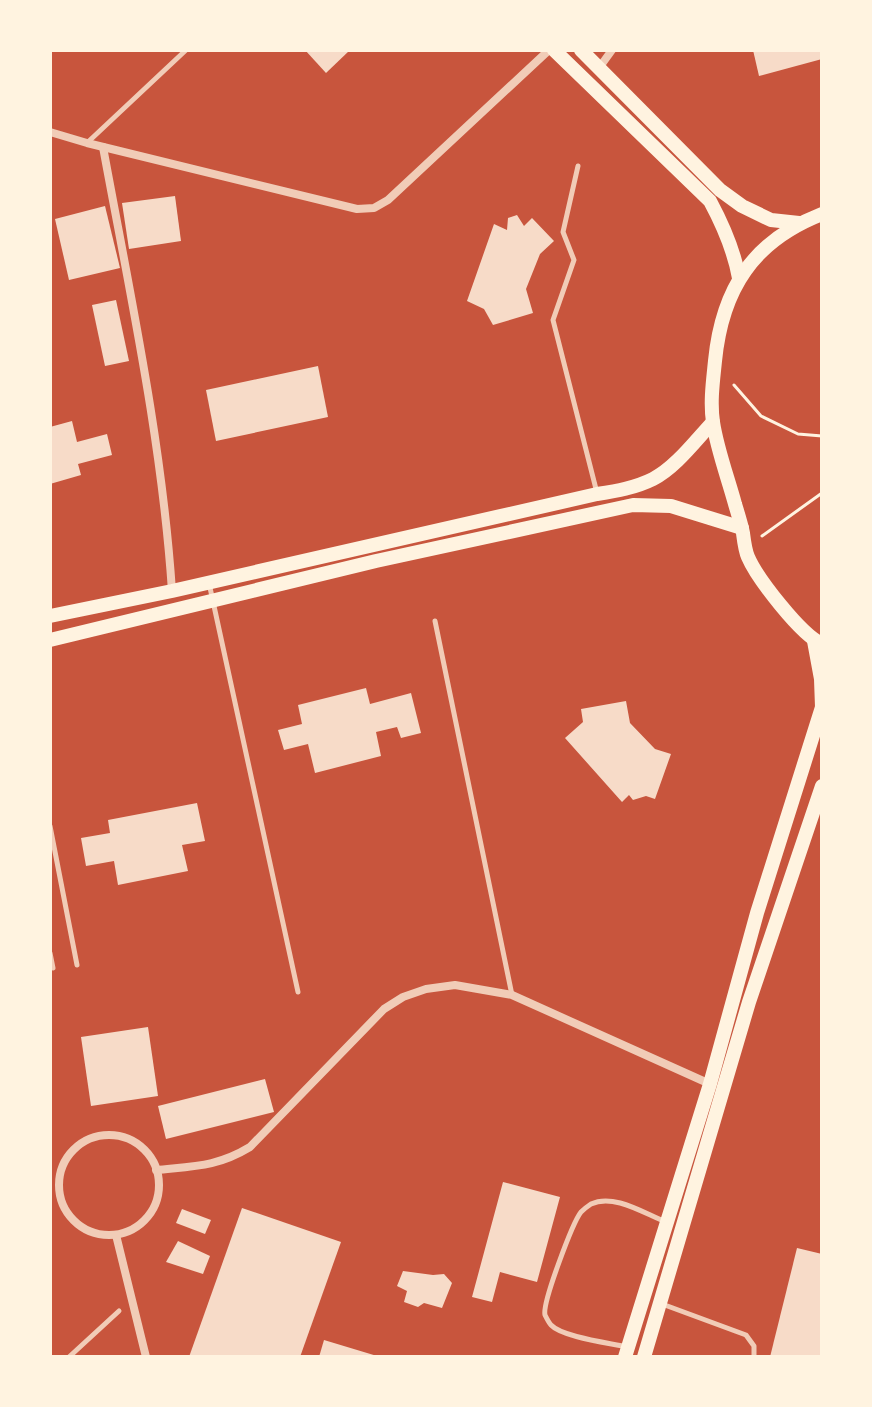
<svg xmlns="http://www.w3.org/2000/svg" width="872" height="1407" font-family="Montserrat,sans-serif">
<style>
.building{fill:#f7dbc8}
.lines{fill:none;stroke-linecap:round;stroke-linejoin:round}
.path{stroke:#fff3e0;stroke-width:3}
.service{stroke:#f1ccb7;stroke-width:5}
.minor{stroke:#f1ccb7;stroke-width:8}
.secondary{stroke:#fff3e0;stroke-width:14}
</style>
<rect width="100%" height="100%" fill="#c8553d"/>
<!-- building -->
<g class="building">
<polygon points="305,50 350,50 326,73"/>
<polygon points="753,50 822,50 822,59 759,76"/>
<polygon points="175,196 181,241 129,249 122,203"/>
<polygon points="105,206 120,268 69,280 55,219"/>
<polygon points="517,215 524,226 532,218 554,241 540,254 526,289 533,313 493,325 484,309 467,301 494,224 507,230 508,218"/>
<polygon points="116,300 129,361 105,366 92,305"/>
<polygon points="318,366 328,417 216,441 206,390"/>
<polygon points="72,421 77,442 107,434 112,455 78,464 81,475 50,484 50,427"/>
<polygon points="366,688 370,704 411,693 421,733 401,738 397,727 376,732 381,756 315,773 308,744 284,750 278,730 302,724 298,705"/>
<polygon points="626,701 630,723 655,749 671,754 655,799 646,796 633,800 629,795 622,802 565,738 583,722 581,709"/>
<polygon points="197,803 205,841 182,845 188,871 118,885 114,861 86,866 81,838 110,833 108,820"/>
<polygon points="148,1027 158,1096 91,1106 81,1037"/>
<polygon points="265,1079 274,1112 166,1139 158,1106"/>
<polygon points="503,1182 560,1197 537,1282 500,1272 492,1302 472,1297"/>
<polygon points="242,1208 341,1242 300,1357 189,1357"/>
<polygon points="182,1209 211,1220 205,1234 176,1223"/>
<polygon points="178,1241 210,1256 203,1274 166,1262"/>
<polygon points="797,1248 822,1254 822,1357 770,1357"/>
<polygon points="403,1271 433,1275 444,1274 452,1283 442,1308 424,1303 418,1307 404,1302 407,1291 397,1286"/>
<polygon points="324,1340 377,1356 377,1357 319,1357"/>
</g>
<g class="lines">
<!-- path -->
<g class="path">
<polyline points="734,385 761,416 798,434 822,436"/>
<polyline points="762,536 822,493"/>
</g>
<!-- service -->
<g class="service">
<polyline points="88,142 186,50"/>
<polyline points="578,166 563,232 574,260 553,320 597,493"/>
<polyline points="209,583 298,992"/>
<polyline points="435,621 512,995"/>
<polyline points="50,826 77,965"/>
<polyline points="50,953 53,968"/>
<polyline points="662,1304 746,1335 754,1346 754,1357"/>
<path d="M627,1347C610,1343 562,1337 551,1325C550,1324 546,1317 545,1315C542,1303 573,1222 581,1212C584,1209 588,1206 591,1204C614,1193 645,1214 666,1222"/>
<polyline points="69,1357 119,1311"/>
</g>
<!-- minor -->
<g class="minor">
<polyline points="599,68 612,50"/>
<polyline points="50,132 87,143 357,209 374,208 388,200 549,50"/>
<path d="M103,147C130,294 162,441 172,591"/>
<circle cx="109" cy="1185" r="50"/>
<path d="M156,1170C194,1166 217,1167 250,1147L384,1009L403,997L426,989L455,985L512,995L710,1084"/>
<polyline points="116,1235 146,1357"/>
</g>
<!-- secondary -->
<g class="secondary">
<path d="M554,50L710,201C724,227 734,250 739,278"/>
<polyline points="581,50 720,190 742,206 771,220 799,223"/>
<path d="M50,616L172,591L597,494C616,491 635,488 653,479C676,467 695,441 713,422"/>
<polyline points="50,640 376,561 633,505 671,506 742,528"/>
<path d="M822,644C801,635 757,578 748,557C745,550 744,541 743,533C741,523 738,514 735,504C728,478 717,449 713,422C710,402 713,381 715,361C722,289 753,241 822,214"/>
<polyline points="625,1357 710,1084 757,913 822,707 821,679 814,641"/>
<polyline points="644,1357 749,1002 822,786"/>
</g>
</g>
<!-- border -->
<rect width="872" height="1407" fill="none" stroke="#fff3e0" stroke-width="104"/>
</svg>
